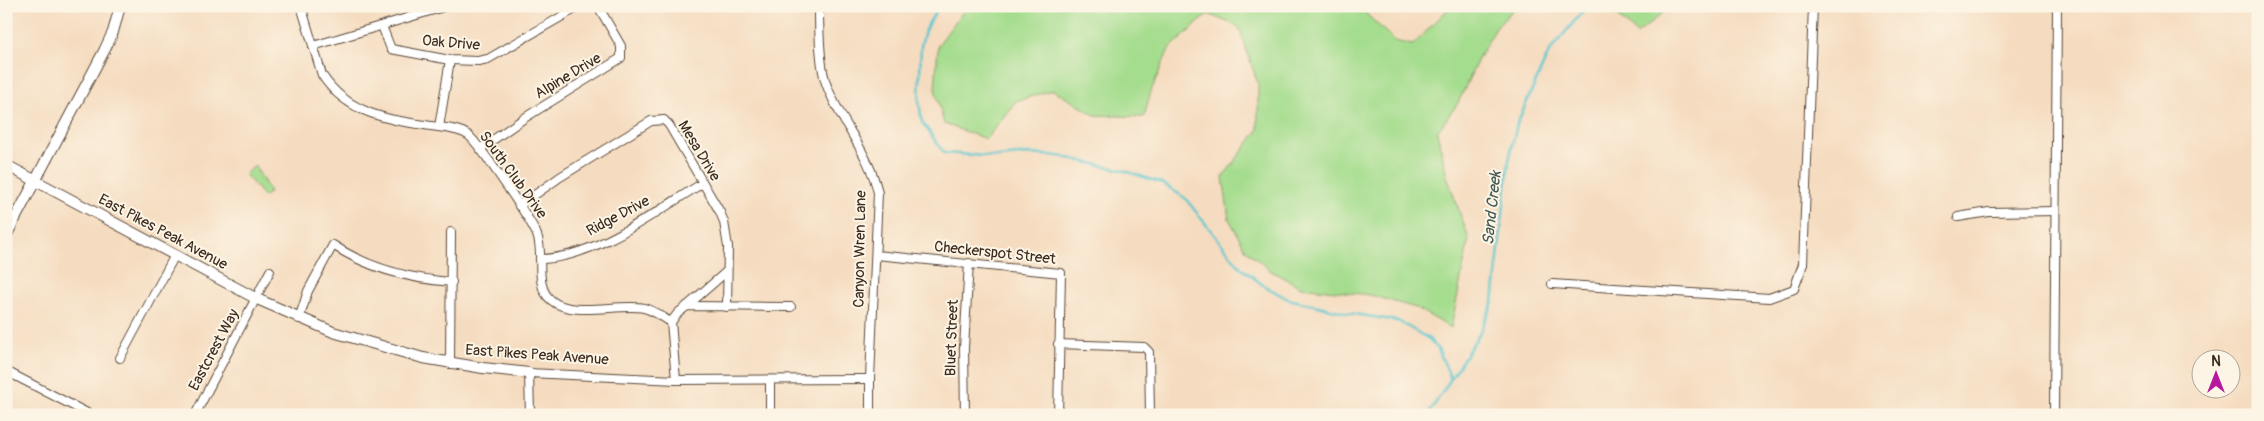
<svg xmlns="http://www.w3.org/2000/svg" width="2264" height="421" font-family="Pangolin,sans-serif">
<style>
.green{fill:#a5dd8e;stroke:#708456}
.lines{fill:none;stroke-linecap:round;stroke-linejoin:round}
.stream{stroke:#58c6ce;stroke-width:2.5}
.street-casing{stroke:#574536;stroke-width:10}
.secondary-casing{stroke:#574536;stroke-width:12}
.street{stroke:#fff;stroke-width:8}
.secondary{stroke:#fff;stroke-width:10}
.labels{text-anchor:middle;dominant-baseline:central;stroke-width:4;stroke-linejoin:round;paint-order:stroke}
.street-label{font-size:15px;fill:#3b2a1e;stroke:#fcf5e5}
.water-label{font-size:16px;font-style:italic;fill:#445953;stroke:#fcf5e5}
</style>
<rect width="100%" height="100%" fill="#fcf5e5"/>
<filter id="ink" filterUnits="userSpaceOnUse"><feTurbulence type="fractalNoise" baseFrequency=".02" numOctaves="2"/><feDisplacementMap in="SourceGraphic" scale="10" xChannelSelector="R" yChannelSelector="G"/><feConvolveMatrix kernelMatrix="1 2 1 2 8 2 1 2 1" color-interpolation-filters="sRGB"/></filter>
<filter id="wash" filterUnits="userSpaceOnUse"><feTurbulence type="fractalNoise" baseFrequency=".0096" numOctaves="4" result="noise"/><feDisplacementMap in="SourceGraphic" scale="20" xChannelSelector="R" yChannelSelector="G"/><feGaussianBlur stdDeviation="1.12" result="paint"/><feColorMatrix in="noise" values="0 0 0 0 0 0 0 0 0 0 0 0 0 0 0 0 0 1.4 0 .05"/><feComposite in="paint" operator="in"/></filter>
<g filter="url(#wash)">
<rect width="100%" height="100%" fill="#f5dcc0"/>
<!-- green -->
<g class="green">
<polygon points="965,6 1358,6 1395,41 1413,45 1451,6 1516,6 1496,28 1479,57 1458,103 1437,132 1447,176 1469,239 1451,328 1416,308 1370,295 1301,287 1271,271 1246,250 1229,219 1223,177 1258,130 1258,84 1239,27 1208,14 1169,49 1151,91 1144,117 1095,115 1053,90 1016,101 986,139 944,124 935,89 938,45 964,10"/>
<polygon points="1606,6 1671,6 1637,34"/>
<polygon points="255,166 270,192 264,197 245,174"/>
</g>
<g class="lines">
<!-- stream -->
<g class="stream">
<polyline points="939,6 925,30 921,46 919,102 922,122 944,153 998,157 1029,154 1059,156 1122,170 1162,183 1185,198 1240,267 1263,285 1288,299 1348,313 1398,321 1429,339 1438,349 1451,379"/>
<polyline points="1428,415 1479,334 1493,302 1509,160 1517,124 1549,52 1587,6"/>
</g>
</g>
</g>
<g filter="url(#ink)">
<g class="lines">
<!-- street casing -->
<g class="street-casing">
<g id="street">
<path d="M301,6L322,75C347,114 389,120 431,126C443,128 458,128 468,135C478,142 533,223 537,235C545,254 533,285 551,300C572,318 619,303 644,308C654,310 663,318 671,322L678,313L687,306L791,307"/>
<path d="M819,6C819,27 819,67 827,86C841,123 870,154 878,193L870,379V415"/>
<polyline points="382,26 391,49 450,60 478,61 488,59 580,6"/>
<polyline points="313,46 447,6"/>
<polyline points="439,127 450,60"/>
<polyline points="480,149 526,117 621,58 621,46 598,6"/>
<polyline points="519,206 560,177 651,121 664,120 669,125 720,212 724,222 728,247 727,307"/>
<polyline points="1958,217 1989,212 2055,211"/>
<polyline points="876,255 1061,273 1058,415"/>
<path d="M540,259C596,258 656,211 703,183"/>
<polyline points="1552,284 1769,298 1794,289 1803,264 1813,6"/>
<polyline points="687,306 726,272"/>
<path d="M299,319L308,291L333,245C368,268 410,279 452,282"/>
<polyline points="671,322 676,380"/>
<polyline points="1058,344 1144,347 1149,352 1150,415"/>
<polyline points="120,358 175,255"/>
<polyline points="450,364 451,232"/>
<polyline points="6,371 91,415"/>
<polyline points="770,380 770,415"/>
<polyline points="195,415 270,271"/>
<polyline points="530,415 529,373 676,380 870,379"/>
<polyline points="965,415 964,348 969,263"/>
<polyline points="2054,415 2057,6"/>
</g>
</g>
<!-- secondary casing -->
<g class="secondary-casing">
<g id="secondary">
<polyline points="6,165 257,299 333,332 423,358 483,368 529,373"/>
<polyline points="6,236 104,51 113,32 120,6"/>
</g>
</g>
<!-- street -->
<use href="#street" class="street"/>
<!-- secondary -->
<use href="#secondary" class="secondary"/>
</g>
</g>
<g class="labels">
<!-- street labels -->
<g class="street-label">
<text transform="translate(451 43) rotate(5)">Oak Drive</text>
<text transform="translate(568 76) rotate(-31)">Alpine Drive</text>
<text transform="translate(699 151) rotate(59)">Mesa Drive</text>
<text transform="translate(513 175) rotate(54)">South Club Drive</text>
<text transform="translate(618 216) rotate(-28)">Ridge Drive</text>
<text transform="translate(163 232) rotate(28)">East Pikes Peak Avenue</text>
<text transform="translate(860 249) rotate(-89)">Canyon Wren Lane</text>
<text transform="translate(995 253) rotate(6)">Checkerspot Street</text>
<text transform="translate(952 338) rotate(-88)">Bluet Street</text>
<text transform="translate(214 350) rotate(-62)">Eastcrest Way</text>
<text transform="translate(537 355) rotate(4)">East Pikes Peak Avenue</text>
</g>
<!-- water labels -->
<g class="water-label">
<text transform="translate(1492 208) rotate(-84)">Sand Creek</text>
</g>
</g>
<!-- margin -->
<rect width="2264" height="421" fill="none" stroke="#fcf5e5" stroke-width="25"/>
<!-- north arrow -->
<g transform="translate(2216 374)"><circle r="24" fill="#fcf5e5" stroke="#afa495"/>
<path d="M0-4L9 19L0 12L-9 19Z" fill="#b5179e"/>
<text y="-8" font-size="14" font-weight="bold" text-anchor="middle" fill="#3b2a1e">N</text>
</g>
</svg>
